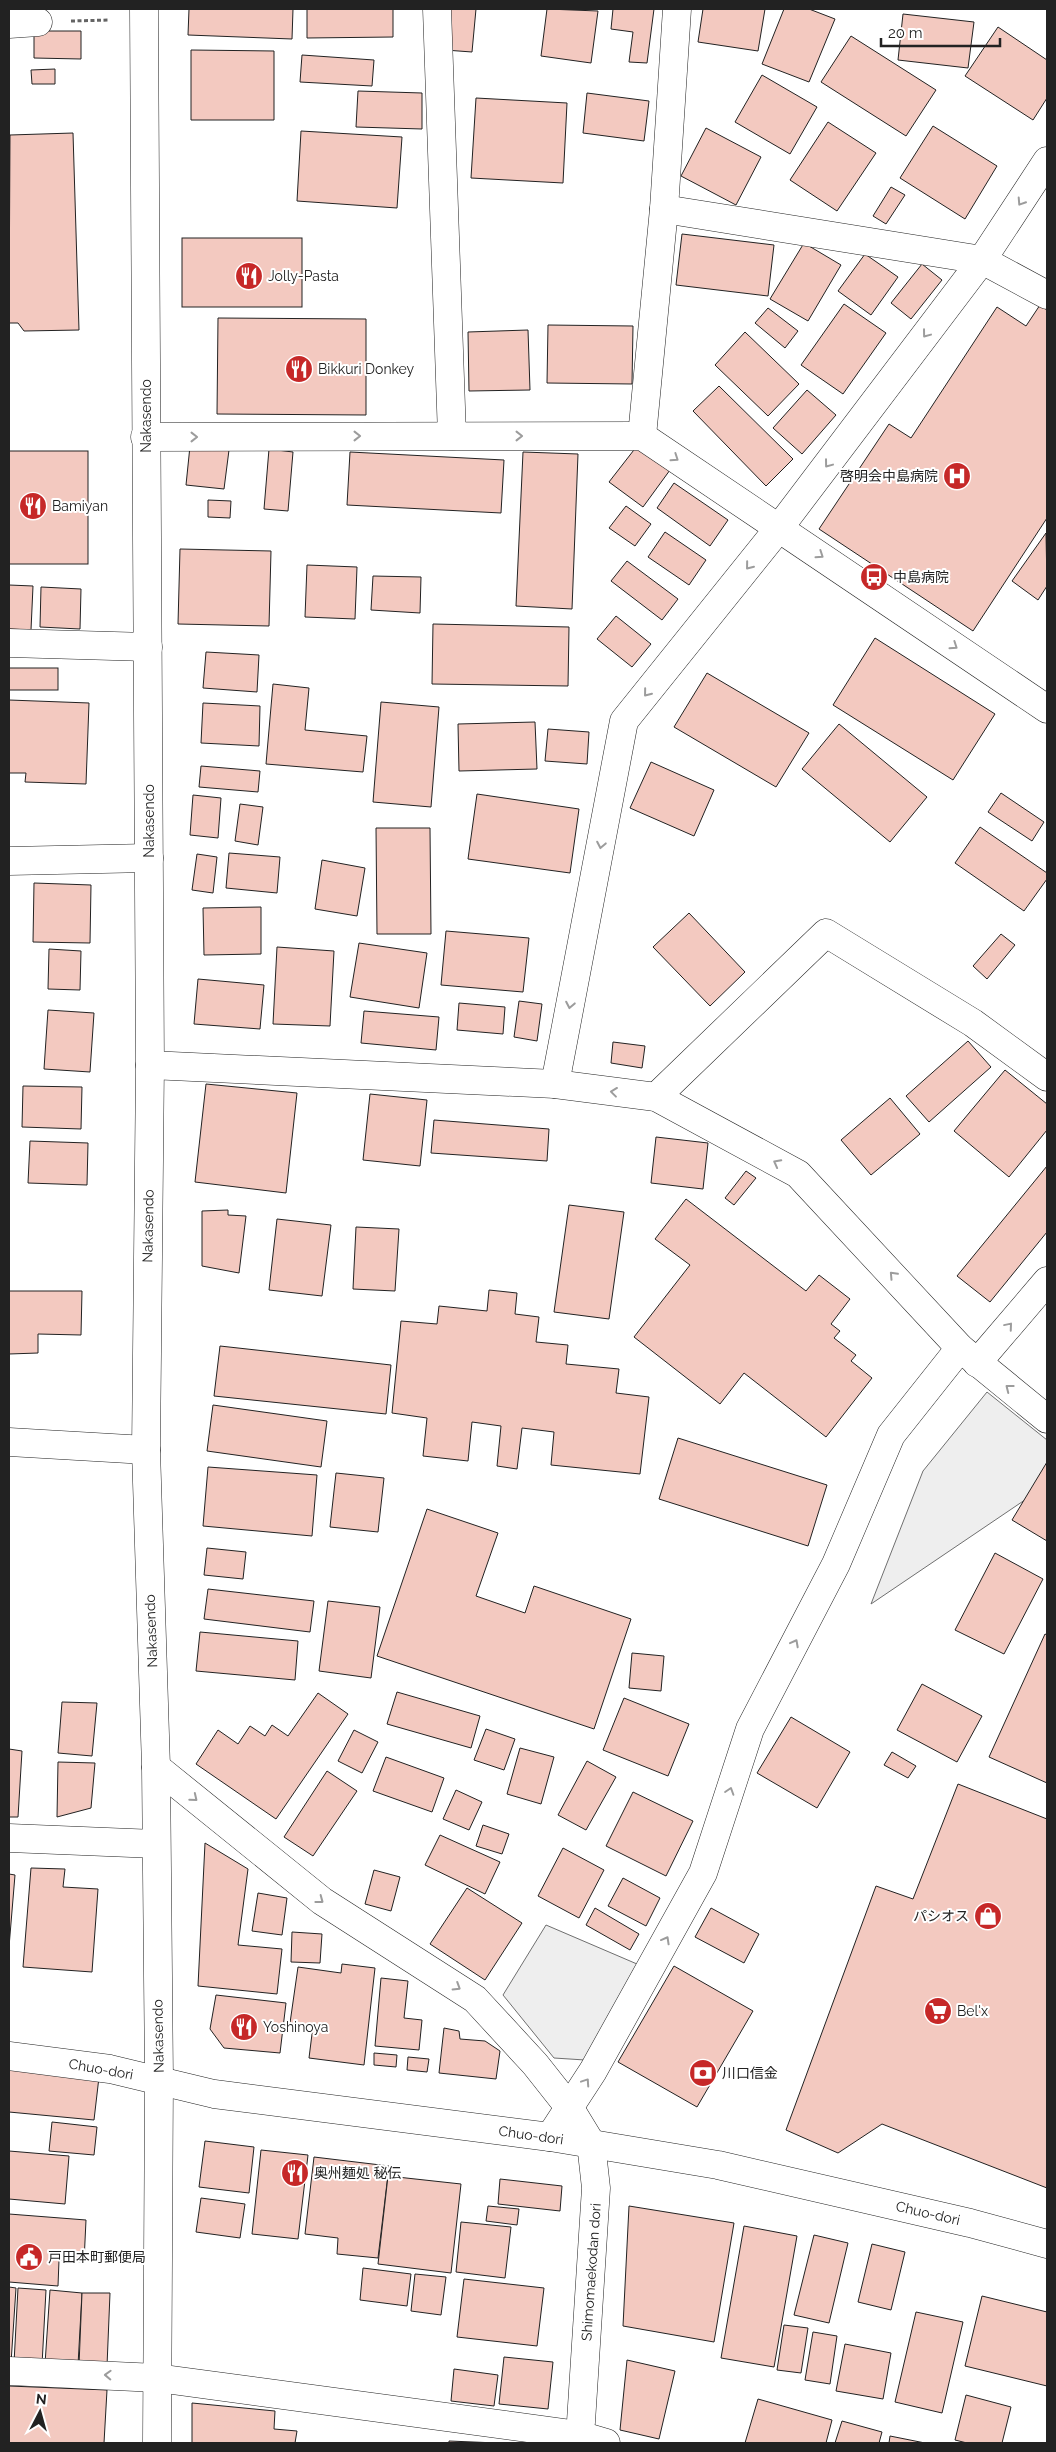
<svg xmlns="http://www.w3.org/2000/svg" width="1056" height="2452" font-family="Raleway,'Noto Sans JP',sans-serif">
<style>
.green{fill:#eee;stroke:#6f6f6f}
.building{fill:#f3c9c0;stroke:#222}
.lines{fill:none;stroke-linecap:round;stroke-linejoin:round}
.minor-casing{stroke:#222;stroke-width:29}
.highway-casing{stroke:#222;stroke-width:29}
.path{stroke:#646464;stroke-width:3;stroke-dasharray:4 2.5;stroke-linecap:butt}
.minor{stroke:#fff;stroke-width:28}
.highway{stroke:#fff;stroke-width:28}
.oneway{stroke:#9c9c9c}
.labels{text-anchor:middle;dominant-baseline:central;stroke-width:4;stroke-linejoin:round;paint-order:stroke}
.poi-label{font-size:14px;fill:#222;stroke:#fff;text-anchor:start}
.street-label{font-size:14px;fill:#222;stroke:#fff}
</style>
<rect width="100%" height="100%" fill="#fff"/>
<!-- green -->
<g class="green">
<polygon points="987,1392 1047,1440 1047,1485 871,1604 923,1471"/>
<polygon points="546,1925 637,1964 585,2060 554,2058 503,1995"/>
</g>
<!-- building -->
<g class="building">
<polygon points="189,9 293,9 292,39 188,35"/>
<polygon points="307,9 393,9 393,37 307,38"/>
<polygon points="448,9 476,9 472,52 445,50"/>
<polygon points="547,9 598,11 591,63 541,56"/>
<polygon points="613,9 654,9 647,63 629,62 633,32 611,29"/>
<polygon points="703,9 765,9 758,51 698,42"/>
<polygon points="784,9 809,9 835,19 809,82 762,64"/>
<polygon points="903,14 974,22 968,68 898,60"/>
<polygon points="998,27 1047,60 1047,98 1033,120 965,76"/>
<polygon points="34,31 81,31 81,59 34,58"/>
<polygon points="851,36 936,90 906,136 821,82"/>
<polygon points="191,50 274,51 274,120 191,120"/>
<polygon points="302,55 374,60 372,86 300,82"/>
<polygon points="55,69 55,84 32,84 31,70"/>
<polygon points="762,75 817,107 790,154 735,122"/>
<polygon points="358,91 422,93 422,129 356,127"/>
<polygon points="587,93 649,101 644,141 583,133"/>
<polygon points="476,98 567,103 563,183 471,178"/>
<polygon points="828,122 876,153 837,211 790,180"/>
<polygon points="933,126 997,166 965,219 900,178"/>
<polygon points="706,128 761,157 736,205 681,176"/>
<polygon points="301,131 402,137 397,208 297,201"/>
<polygon points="73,133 79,330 24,331 18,323 9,323 10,135"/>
<polygon points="891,187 905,195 886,224 873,216"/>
<polygon points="682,234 774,245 768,296 676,285"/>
<rect x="182" y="238" width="120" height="69"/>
<polygon points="804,243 841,265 808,321 770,299"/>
<polygon points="865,254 898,277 871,315 838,291"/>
<polygon points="922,264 942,280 911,319 891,303"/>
<polygon points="844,304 886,333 843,394 801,365"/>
<polygon points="1040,305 1047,310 1047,518 973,631 819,529 889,424 911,438 997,307 1026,326"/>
<polygon points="768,308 798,331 785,348 755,323"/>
<polygon points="218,318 366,319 366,415 217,414"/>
<polygon points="548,325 633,326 632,384 547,383"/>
<polygon points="528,330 530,390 469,391 468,332"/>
<polygon points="745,332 799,384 768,416 715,365"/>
<polygon points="719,386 793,459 766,486 693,411"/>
<polygon points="807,390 836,415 802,454 773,428"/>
<polygon points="190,446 229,450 224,489 186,485"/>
<polygon points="637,446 670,470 643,507 609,482"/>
<polygon points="269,449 293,452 288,511 264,509"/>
<rect x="9" y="451" width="79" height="113"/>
<polygon points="350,452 504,460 501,513 347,505"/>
<polygon points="523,452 578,454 572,609 516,606"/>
<polygon points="674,483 728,520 710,546 657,508"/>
<polygon points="208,500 231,501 230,518 208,517"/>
<polygon points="626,506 651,524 635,546 609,528"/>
<polygon points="665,532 706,560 689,585 648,557"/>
<polygon points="1046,533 1047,586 1038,600 1012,581"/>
<polygon points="180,549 271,551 269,626 178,624"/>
<polygon points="627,561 678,599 662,620 611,581"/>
<polygon points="307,565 357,567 355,619 305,617"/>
<polygon points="373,576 421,577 420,613 371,610"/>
<polygon points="9,585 33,586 31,630 9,629"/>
<polygon points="41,587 81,589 80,629 40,627"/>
<polygon points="616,616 651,644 632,667 597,639"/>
<polygon points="433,624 569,627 568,686 432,684"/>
<polygon points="875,638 995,714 953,780 833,705"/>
<polygon points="206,652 259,655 257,692 203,688"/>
<rect x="9" y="668" width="49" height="22"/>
<polygon points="707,673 809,733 776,787 674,727"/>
<polygon points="273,684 309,688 305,730 367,736 363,772 266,764"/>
<polygon points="9,700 89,703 86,784 25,782 26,773 9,773"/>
<polygon points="381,702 439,707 431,807 373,802"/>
<polygon points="203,703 260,706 259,746 201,743"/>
<polygon points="535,722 537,769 459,771 458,724"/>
<polygon points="839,724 927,797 890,842 802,769"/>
<polygon points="548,729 589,732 587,764 545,761"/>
<polygon points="651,762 714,790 694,836 630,808"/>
<polygon points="201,766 260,771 258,792 199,787"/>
<polygon points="1001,793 1044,822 1032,841 988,812"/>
<polygon points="477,794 579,809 570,873 468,859"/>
<polygon points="193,795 221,798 218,838 190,835"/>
<polygon points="240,804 263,807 258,845 235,841"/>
<polygon points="980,827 1047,873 1047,879 1024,911 955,863"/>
<polygon points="376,828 430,828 431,934 377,934"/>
<polygon points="229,853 280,857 277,893 226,888"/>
<polygon points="197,854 217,857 213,893 192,890"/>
<polygon points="322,860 365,868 357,916 315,909"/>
<polygon points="34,883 91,885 90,943 33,942"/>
<polygon points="261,907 261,954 204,955 203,908"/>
<polygon points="689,913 745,972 710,1006 653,947"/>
<polygon points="446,931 529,938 523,992 441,985"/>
<polygon points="1001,934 1015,945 987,979 973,966"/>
<polygon points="359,943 427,953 419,1008 350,997"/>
<polygon points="277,947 334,951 330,1026 273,1024"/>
<polygon points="49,949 81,951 80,990 48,989"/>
<polygon points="198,979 264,985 260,1029 194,1024"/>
<polygon points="519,1001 542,1004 537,1041 514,1037"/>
<polygon points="459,1003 505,1007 503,1034 457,1030"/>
<polygon points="48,1010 94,1013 90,1072 44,1069"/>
<polygon points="364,1011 439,1017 436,1050 361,1043"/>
<polygon points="968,1041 991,1067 929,1122 906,1096"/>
<polygon points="613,1042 645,1046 642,1068 611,1063"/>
<polygon points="1005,1070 1047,1104 1047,1130 1009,1177 954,1131"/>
<polygon points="206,1084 297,1093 286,1193 195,1182"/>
<polygon points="23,1086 82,1087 81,1129 22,1127"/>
<polygon points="370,1094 427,1100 420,1166 363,1160"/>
<polygon points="890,1098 920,1134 871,1175 841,1140"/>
<polygon points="434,1120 549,1129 547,1161 431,1153"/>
<polygon points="656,1137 708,1143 703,1189 651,1183"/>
<polygon points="30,1141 88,1143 87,1185 28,1183"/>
<polygon points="1047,1166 1047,1232 990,1302 957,1276"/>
<polygon points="746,1171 756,1178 734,1205 725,1198"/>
<polygon points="686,1199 806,1291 819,1275 850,1299 831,1324 840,1331 834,1338 856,1355 851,1361 872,1378 826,1437 744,1373 720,1404 634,1337 690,1265 655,1239"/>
<polygon points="569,1205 624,1212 609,1319 554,1312"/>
<polygon points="228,1210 228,1215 246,1216 239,1273 202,1266 202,1211"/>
<polygon points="277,1219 331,1225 322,1296 269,1290"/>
<polygon points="356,1227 399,1229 395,1291 353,1289"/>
<polygon points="489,1290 517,1293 515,1314 539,1317 536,1342 568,1345 566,1364 619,1369 616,1393 649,1397 640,1474 551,1465 554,1432 522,1428 517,1469 497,1466 501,1426 472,1422 468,1461 423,1456 427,1418 392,1413 401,1321 437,1324 439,1306 487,1311"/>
<polygon points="9,1291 82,1291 81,1335 38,1334 38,1353 9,1354"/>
<polygon points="220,1346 391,1365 386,1414 214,1396"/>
<polygon points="213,1405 327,1421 321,1467 207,1451"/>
<polygon points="678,1438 827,1485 808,1546 659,1499"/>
<polygon points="1047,1462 1047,1541 1012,1520"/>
<polygon points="208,1467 317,1475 312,1536 203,1526"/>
<polygon points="336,1473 384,1478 378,1532 330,1527"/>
<polygon points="427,1509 498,1533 476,1596 525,1613 534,1586 631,1619 594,1729 377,1656"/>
<polygon points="207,1548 246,1552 243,1579 204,1575"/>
<polygon points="995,1553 1043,1579 1004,1654 955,1630"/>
<polygon points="208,1589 314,1601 310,1632 204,1619"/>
<polygon points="328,1601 380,1607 371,1678 319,1671"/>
<polygon points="200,1632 298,1641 295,1680 196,1671"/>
<polygon points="1045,1634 1047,1635 1047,1783 989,1757"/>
<polygon points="632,1653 664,1656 661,1691 629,1688"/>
<polygon points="922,1684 982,1716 957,1762 897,1730"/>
<polygon points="397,1692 480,1716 471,1748 387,1724"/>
<polygon points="318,1693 348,1714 276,1819 196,1764 218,1730 238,1744 250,1726 265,1736 272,1725 288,1736"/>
<polygon points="624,1698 689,1724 668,1776 603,1750"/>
<polygon points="62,1702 97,1703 92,1756 58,1753"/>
<polygon points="791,1717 850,1752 817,1808 757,1773"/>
<polygon points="486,1729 515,1739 504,1770 474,1760"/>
<polygon points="354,1730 378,1742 362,1773 338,1761"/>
<polygon points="520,1748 554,1757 541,1804 507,1794"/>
<polygon points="9,1749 22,1751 18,1817 9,1817"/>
<polygon points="892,1752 916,1766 908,1778 884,1765"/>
<polygon points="386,1757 444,1778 432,1812 373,1791"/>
<polygon points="587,1761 616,1777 586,1830 558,1815"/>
<polygon points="58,1762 95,1763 91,1808 57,1817"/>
<polygon points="327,1771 357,1791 313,1856 284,1837"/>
<polygon points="958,1784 1047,1819 1047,2188 882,2124 838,2153 786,2130 876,1886 913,1899"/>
<polygon points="456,1790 482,1802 469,1830 443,1819"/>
<polygon points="633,1792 693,1821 666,1876 606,1846"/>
<polygon points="483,1825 509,1834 502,1854 476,1846"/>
<polygon points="440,1835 500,1862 485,1894 425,1865"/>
<polygon points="205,1843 248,1869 238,1945 282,1949 277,1994 198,1986"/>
<polygon points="563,1848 604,1870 579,1918 538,1896"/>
<polygon points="31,1868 65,1869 63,1887 98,1889 92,1972 23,1967"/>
<polygon points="374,1870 400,1877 391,1911 365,1904"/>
<polygon points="9,1874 15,1875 9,1947"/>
<polygon points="623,1878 660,1898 646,1926 608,1906"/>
<polygon points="467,1888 522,1923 485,1980 430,1944"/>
<polygon points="258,1893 287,1898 282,1935 252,1931"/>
<polygon points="595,1908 639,1934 630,1950 586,1925"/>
<polygon points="711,1908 759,1934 744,1963 695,1937"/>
<polygon points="292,1932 322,1934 320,1963 291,1962"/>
<polygon points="342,1964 375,1968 364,2065 309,2058 313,2026 290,2023 298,1967 341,1973"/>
<polygon points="674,1966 753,2011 697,2107 618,2062"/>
<polygon points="381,1978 408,1981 404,2018 422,2020 419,2050 375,2046"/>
<polygon points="216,1995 286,2003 280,2053 224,2048 210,2029"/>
<polygon points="444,2028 459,2031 460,2039 485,2041 500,2051 496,2079 439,2073"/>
<polygon points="374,2053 397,2055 396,2067 374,2065"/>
<polygon points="408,2057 429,2059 427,2072 407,2070"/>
<polygon points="9,2068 99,2077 94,2120 9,2112"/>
<polygon points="52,2122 97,2127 94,2155 49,2151"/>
<polygon points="205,2141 254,2147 249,2193 199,2187"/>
<polygon points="261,2150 308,2155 298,2239 252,2234"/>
<polygon points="9,2151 69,2156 65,2204 9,2199"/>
<polygon points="314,2157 389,2166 378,2258 337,2254 338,2238 305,2234"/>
<polygon points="388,2176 461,2184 451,2273 378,2264"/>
<polygon points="500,2179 562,2186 560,2211 498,2204"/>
<polygon points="201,2198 245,2204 240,2238 196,2232"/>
<polygon points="488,2206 519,2209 517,2225 486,2221"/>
<polygon points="629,2206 734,2223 714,2342 623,2326"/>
<polygon points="9,2214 86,2220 84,2262 59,2260 58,2286 9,2282"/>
<polygon points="461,2222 511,2227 505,2278 456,2272"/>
<polygon points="744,2226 797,2236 774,2367 721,2358"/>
<polygon points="814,2235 848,2243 829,2323 794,2315"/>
<polygon points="872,2244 905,2252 891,2310 858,2302"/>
<polygon points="363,2268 411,2274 407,2306 360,2300"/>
<polygon points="415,2274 446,2277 441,2315 411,2311"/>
<polygon points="464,2279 544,2288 537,2346 457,2337"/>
<polygon points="9,2287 16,2288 11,2363 9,2363"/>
<polygon points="18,2288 46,2290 42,2365 14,2363"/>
<polygon points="50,2290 82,2293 78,2365 45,2364"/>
<polygon points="82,2293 110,2293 107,2366 79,2365"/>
<polygon points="982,2296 1047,2312 1047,2386 965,2366"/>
<polygon points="916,2312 963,2322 942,2413 895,2402"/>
<polygon points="784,2325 808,2328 801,2373 777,2370"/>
<polygon points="813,2332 837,2336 830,2384 805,2380"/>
<polygon points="845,2344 891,2353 883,2399 836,2391"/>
<polygon points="504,2357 553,2362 548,2409 499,2404"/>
<polygon points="627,2360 675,2371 659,2439 620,2430"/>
<polygon points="454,2369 498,2375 494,2406 451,2401"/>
<polygon points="9,2386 107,2390 104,2443 9,2443"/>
<polygon points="966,2395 1011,2407 1002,2443 967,2443 955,2440"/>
<polygon points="758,2399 832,2420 826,2443 745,2443"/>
<polygon points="192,2403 275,2411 274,2429 297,2431 295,2443 192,2443"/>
<polygon points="842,2421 882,2432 879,2443 835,2443"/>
<polygon points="890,2436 925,2443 889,2443"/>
<polygon points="449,2441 497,2443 449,2443"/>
</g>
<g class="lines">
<!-- minor casing -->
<g class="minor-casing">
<g id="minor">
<polyline points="437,9 452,436"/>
<polyline points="9,24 38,22"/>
<polyline points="664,209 982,260 1047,295"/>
<polyline points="642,436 664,209 677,9"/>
<polyline points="145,437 642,436 1047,709"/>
<polyline points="9,643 148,647"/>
<polyline points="9,861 149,858"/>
<polyline points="150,1065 555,1084 656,1097 798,1174 960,1348 1047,1419"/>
<polyline points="555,1084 624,721 779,528 982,260 1047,161"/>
<polyline points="656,1097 826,933 973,1023 1047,1077"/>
<polyline points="977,1363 1047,1281"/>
<polyline points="9,1442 146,1450"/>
<polyline points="156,1767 322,1901 475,1999 535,2064 569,2107 591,2143 596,2188 581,2422 577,2443"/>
<polyline points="9,1838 156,1844"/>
<polyline points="9,2056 110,2069 214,2094 550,2137 718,2165 970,2223 1047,2244"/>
<polyline points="550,2137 593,2071 703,1873 750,1729 836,1564 891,1435 960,1348"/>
<polyline points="9,2371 157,2378 579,2435 606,2443"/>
</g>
</g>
<!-- highway casing -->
<g class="highway-casing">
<polyline id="highway" points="144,9 150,1065 146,1450 156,1767 159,2080 157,2443"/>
</g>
<!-- path -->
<polyline class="path" points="71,21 110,20"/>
<!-- minor -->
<use href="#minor" class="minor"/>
<!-- highway -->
<use href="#highway" class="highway"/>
</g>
<!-- one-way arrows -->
<defs><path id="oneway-chevron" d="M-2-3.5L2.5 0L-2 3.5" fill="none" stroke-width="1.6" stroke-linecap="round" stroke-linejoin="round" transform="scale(1.25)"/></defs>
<g class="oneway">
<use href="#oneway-chevron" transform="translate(1021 202) rotate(123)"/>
<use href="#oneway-chevron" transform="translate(926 334) rotate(127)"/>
<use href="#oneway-chevron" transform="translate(357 436)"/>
<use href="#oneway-chevron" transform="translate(519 436)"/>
<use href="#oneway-chevron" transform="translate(194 437)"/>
<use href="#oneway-chevron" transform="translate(675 458) rotate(34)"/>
<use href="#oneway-chevron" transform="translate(828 464) rotate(127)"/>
<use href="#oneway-chevron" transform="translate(820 555) rotate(34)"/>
<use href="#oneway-chevron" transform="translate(749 566) rotate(129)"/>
<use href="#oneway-chevron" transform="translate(954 646) rotate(34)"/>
<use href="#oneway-chevron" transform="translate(647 693) rotate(129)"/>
<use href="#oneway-chevron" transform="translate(601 845) rotate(101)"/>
<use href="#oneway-chevron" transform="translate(570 1005) rotate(101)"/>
<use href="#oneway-chevron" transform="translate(614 1092) rotate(-173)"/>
<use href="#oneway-chevron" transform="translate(777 1163) rotate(-152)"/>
<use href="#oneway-chevron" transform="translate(893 1275) rotate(-133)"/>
<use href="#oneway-chevron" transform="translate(1009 1326) rotate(-50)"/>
<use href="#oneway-chevron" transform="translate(1009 1388) rotate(-142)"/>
<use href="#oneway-chevron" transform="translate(795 1643) rotate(-62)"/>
<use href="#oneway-chevron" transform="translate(730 1791) rotate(-72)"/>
<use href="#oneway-chevron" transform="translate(194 1798) rotate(39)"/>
<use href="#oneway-chevron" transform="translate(320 1900) rotate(37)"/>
<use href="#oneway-chevron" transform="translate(666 1940) rotate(-61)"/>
<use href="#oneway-chevron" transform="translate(457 1987) rotate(32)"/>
<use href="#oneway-chevron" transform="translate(586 2082) rotate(-56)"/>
<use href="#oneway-chevron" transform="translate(108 2375) rotate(-178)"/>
</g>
<!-- icons -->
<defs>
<g id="restaurant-disc" transform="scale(1.4375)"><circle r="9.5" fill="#c62828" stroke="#fff"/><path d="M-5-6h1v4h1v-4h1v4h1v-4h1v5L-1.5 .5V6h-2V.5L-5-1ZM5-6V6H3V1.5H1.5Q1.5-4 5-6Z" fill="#fff"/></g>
<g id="hospital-disc" transform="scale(1.4375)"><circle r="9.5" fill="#c62828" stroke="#fff"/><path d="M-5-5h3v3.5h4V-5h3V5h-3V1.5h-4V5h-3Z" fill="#fff"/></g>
<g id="bus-disc" transform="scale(1.4375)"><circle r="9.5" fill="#c62828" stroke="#fff"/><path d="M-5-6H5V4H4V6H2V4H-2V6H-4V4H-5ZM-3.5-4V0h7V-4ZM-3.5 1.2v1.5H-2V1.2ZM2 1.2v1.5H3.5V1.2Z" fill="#fff"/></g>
<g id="shop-disc" transform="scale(1.4375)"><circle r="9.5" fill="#c62828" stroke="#fff"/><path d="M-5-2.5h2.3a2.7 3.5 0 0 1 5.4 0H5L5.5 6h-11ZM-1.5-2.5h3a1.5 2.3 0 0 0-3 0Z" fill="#fff"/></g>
<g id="supermarket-disc" transform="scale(1.4375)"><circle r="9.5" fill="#c62828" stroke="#fff"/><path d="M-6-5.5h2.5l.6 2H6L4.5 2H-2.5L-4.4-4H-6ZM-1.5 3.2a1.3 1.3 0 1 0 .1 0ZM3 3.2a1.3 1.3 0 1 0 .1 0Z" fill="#fff"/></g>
<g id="bank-disc" transform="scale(1.4375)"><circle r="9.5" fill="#c62828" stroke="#fff"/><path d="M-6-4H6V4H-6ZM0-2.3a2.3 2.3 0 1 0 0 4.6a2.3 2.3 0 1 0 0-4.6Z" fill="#fff"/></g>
<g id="civic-disc" transform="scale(1.4375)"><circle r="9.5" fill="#c62828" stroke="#fff"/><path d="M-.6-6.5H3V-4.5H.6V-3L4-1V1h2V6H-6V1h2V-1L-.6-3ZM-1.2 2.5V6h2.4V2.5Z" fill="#fff"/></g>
</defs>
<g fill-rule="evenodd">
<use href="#restaurant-disc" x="249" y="276"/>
<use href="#restaurant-disc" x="299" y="369"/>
<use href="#hospital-disc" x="957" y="476"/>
<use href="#restaurant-disc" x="33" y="506"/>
<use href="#bus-disc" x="874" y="577"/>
<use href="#shop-disc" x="988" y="1916"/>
<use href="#supermarket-disc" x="938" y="2011"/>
<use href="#restaurant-disc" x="244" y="2027"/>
<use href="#bank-disc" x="703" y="2073"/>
<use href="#restaurant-disc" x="295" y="2173"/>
<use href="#civic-disc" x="29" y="2257"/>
</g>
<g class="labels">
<!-- poi labels -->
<g class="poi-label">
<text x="268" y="276">Jolly-Pasta</text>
<text x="318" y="369">Bikkuri Donkey</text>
<text x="938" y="476" text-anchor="end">啓明会中島病院</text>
<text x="52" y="506">Bamiyan</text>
<text x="893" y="577">中島病院</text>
<text x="969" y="1916" text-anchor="end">パシオス</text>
<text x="957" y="2011">Bel'x</text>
<text x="263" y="2027">Yoshinoya</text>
<text x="722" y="2073">川口信金</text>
<text x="314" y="2173">奥州麺処 秘伝</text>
<text x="48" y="2257">戸田本町郵便局</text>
</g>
<!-- street labels -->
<g class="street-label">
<text transform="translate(146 416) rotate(-90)">Nakasendo</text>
<text transform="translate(149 821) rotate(-90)">Nakasendo</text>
<text transform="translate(148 1226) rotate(-89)">Nakasendo</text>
<text transform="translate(151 1631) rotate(-92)">Nakasendo</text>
<text transform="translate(158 2036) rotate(-91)">Nakasendo</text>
<text transform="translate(101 2069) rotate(10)">Chuo-dori</text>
<text transform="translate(531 2135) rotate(8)">Chuo-dori</text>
<text transform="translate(928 2213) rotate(13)">Chuo-dori</text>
<text transform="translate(591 2272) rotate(-86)">Shimomaekodan dori</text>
</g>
</g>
<!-- border -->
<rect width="1056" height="2452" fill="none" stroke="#222222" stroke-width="20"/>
<!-- north arrow -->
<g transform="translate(40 2412) rotate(6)" stroke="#ffffff" stroke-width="4" paint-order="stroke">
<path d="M0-4L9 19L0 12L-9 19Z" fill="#222222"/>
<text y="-8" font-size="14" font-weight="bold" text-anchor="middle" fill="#222222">N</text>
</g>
<!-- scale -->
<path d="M881 38v8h119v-8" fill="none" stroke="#222222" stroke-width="2.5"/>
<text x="888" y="38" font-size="15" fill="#222222" stroke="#ffffff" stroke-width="4" paint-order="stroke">20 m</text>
</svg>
